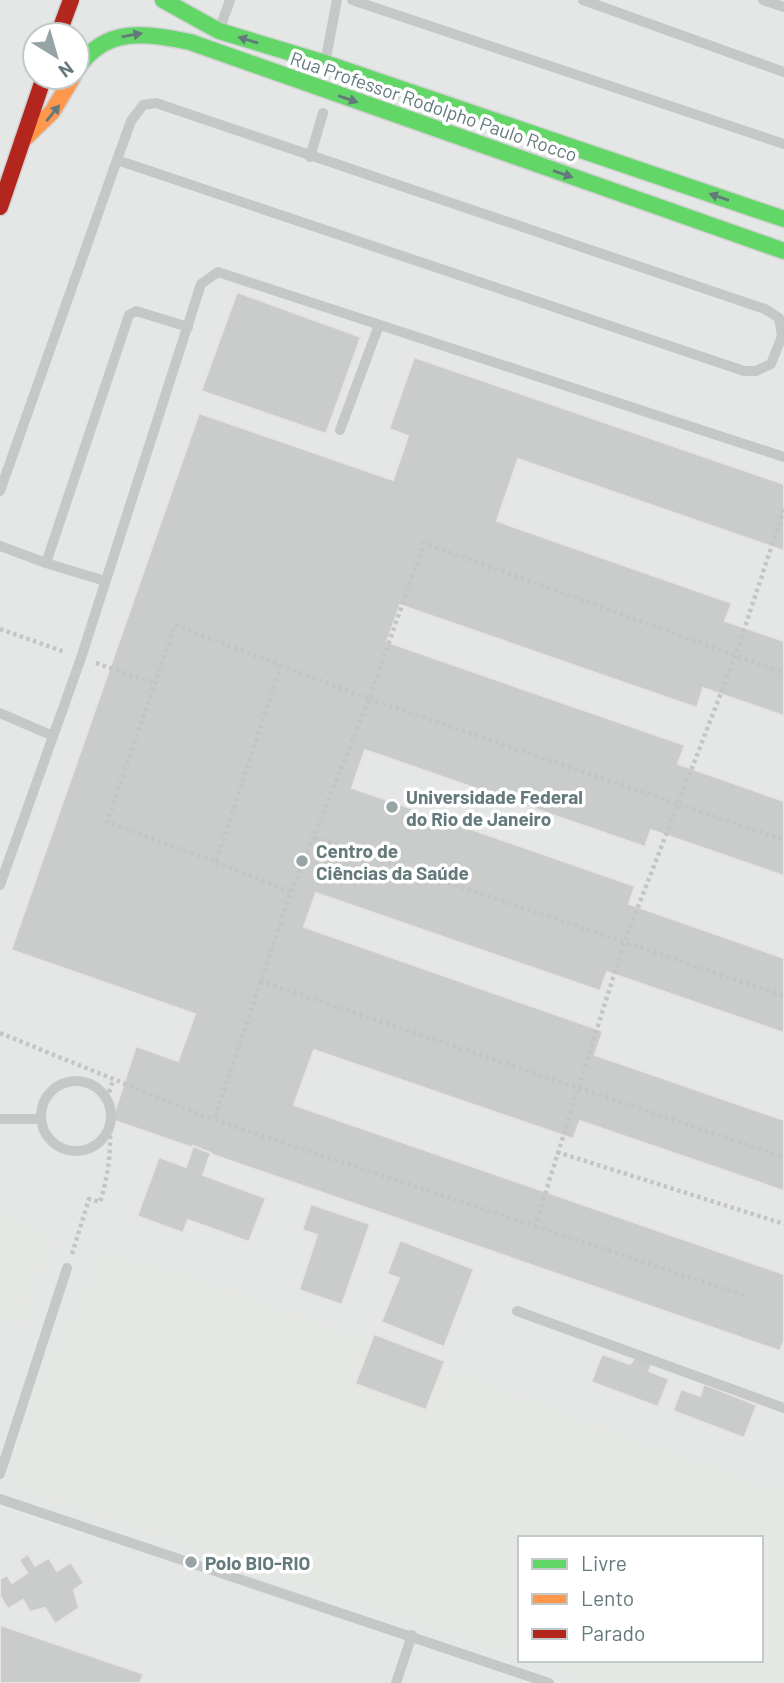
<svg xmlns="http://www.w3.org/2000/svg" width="784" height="1683" font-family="Barlow,sans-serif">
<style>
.built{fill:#e5e6e6;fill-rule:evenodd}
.green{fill:#e5e7e2}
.building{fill:#cacccc;stroke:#e4e4e4;stroke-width:2}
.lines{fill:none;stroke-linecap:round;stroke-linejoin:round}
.fast-casing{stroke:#d0d1d1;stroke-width:19}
.slow-casing{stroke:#d0d1d1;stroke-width:19}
.jam-casing{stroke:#d0d1d1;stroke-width:19}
.path{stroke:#c4c5c6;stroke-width:4.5;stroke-dasharray:3.5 3.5;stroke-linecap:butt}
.lane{stroke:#c6c8c8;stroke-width:10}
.fast{stroke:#63d668;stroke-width:16}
.slow{stroke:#ff974d;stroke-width:16}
.jam{stroke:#b3261e;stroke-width:16}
.oneway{fill:#64797b}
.poi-dot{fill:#97a4a5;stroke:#fff;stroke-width:2.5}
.labels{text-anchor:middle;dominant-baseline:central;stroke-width:7;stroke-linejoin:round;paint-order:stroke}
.street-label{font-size:19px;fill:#64797b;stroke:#fff}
.poi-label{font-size:19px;font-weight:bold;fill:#64797b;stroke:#fff;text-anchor:start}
</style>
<rect width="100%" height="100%" fill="#f5f5f4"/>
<!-- built -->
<path class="built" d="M0,0H784V1683H0ZM35,35H77V77H35ZM520,1538H761V1660H520Z"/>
<!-- green -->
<g class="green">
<polygon points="0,1216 53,1234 20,1328 0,1321"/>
<polygon points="101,1252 213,1284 784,1495 784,1683 601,1683 533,1660 761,1660 761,1538 520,1538 520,1656 11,1486 43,1377 91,1282"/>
</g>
<!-- building -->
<g class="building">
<polygon points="237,292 361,337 326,434 201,391"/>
<polygon points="414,357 784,484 784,551 518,459 497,521 732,603 725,621 784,641 784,716 703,688 697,708 400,605 387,642 685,745 678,764 784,801 784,876 651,830 645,847 365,750 352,788 635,886 629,904 784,958 784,1033 607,972 600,991 316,893 304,927 603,1031 595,1055 784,1120 784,1191 580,1121 573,1139 314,1050 294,1105 784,1274 784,1340 780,1351 112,1120 136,1046 178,1061 195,1014 11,950 199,413 393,480 408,436 389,429"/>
<polygon points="193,1146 211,1153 203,1175 266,1198 249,1242 188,1220 183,1233 137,1216 159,1157 186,1167"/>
<polygon points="311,1204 370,1224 342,1305 299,1290 317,1235 302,1230"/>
<polygon points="400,1240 474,1269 444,1347 381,1322 399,1278 387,1274"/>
<polygon points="374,1334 445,1361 426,1410 355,1384"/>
<polygon points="602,1354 630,1364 637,1355 653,1361 649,1371 669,1379 658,1407 591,1382"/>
<polygon points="704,1384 757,1405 744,1438 673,1411 681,1389 700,1396"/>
<polygon points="28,1554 35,1566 49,1558 57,1571 71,1562 84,1583 74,1590 79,1608 55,1624 45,1608 30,1612 23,1600 8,1609 0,1596 0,1579 7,1575 12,1583 27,1573 19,1560"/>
<polygon points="0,1625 144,1674 140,1683 0,1683"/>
</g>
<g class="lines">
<!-- fast casing -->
<g class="fast-casing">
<g id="fast">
<polyline points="163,0 219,31 325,63 784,219"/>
<path d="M77,69C105,26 145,33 190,42L784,251"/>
</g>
</g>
<!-- slow casing -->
<g class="slow-casing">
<polyline id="slow" points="22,141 52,112 73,77"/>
</g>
<!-- jam casing -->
<g class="jam-casing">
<g id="jam">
<polyline points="58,35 71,0"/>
<polyline points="0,207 44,77"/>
</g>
</g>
<!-- path -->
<g class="path">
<polyline points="784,509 735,657 678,804 784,840"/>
<polyline points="0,629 65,652"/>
<polyline points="96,663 154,683"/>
<polyline points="281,665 216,862 107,822 175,625 369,699 424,543 784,673"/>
<polygon points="369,699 678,804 624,943 535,1226 214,1120 291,892"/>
<polyline points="315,838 784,996"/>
<polyline points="216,862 291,892"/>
<polyline points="260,981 784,1157"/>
<polyline points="0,1033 214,1120"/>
<polyline points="107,1099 113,1080"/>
<polyline points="557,1152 784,1224"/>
<polyline points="535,1226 746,1296"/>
<path d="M72,1254L89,1199L100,1202C108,1177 111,1153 110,1127"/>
</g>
<!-- lane -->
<g class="lane">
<polyline points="352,0 784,144"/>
<polyline points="583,0 784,72"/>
<polyline points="763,0 784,7"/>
<polyline points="220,28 230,0"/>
<polyline points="325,63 337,0"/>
<polyline points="310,157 323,113"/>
<polyline points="340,430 379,325"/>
<polyline points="0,491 117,160 131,121 143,105 156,103 765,309 779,318 782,336 771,364 756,371 744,371 117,160"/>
<polyline points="0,546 46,563 129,315 136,311 188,327"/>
<polyline points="46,563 105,581"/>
<polyline points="0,713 53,736"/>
<polyline points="0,885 81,658 201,284 218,272 784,457"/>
<circle cx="76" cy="1116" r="35"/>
<polyline points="0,1119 40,1119"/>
<polyline points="517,1311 784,1408"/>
<polyline points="0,1474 67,1268"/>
<polyline points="0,1499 549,1683"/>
<polyline points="396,1683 412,1635"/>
</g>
<!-- fast -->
<use href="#fast" class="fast"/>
<!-- slow -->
<use href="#slow" class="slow"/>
<!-- jam -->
<use href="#jam" class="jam"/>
</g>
<!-- one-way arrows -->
<defs><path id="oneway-solid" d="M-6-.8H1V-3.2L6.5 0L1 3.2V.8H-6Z" transform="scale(1.75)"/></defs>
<g class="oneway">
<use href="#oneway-solid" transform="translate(132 35) rotate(-10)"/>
<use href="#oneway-solid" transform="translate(248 40) rotate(-163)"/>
<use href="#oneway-solid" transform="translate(348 99) rotate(19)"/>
<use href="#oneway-solid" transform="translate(53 113) rotate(-51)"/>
<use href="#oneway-solid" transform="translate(563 174) rotate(19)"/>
<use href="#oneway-solid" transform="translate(719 197) rotate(-161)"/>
</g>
<!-- markers -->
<g class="poi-dot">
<circle cx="392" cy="807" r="7"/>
<circle cx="302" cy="861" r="7"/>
<circle cx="191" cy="1562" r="7"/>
</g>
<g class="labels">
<!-- street labels -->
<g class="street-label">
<text transform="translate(434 106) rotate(19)">Rua Professor Rodolpho Paulo Rocco</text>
</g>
<!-- poi labels -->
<g class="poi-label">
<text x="406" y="796">Universidade Federal<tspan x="406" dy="22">do Rio de Janeiro</tspan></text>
<text x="316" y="850">Centro de<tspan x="316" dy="22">Ciências da Saúde</tspan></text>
<text x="205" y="1562">Polo BIO-RIO</text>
</g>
</g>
<!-- legend -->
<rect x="518" y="1536" width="245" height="126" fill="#ffffff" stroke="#c1c9ca" stroke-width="2"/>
<rect x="532" y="1559" width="35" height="10" fill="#63d668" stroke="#c1c9ca" stroke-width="2"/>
<text x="581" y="1571" font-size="21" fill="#64797b">Livre</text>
<rect x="532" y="1594" width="35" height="10" fill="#ff974d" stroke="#c1c9ca" stroke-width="2"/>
<text x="581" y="1606" font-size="21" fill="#64797b">Lento</text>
<rect x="532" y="1629" width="35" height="10" fill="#b3261e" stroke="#c1c9ca" stroke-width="2"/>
<text x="581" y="1641" font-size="21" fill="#64797b">Parado</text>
<!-- north arrow -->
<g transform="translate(56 56) rotate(143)"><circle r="33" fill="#ffffff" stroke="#c1c9ca" stroke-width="2"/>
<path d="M0-5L12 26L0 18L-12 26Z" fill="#97a4a5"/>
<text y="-10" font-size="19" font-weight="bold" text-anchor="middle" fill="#64797b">N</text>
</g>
</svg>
